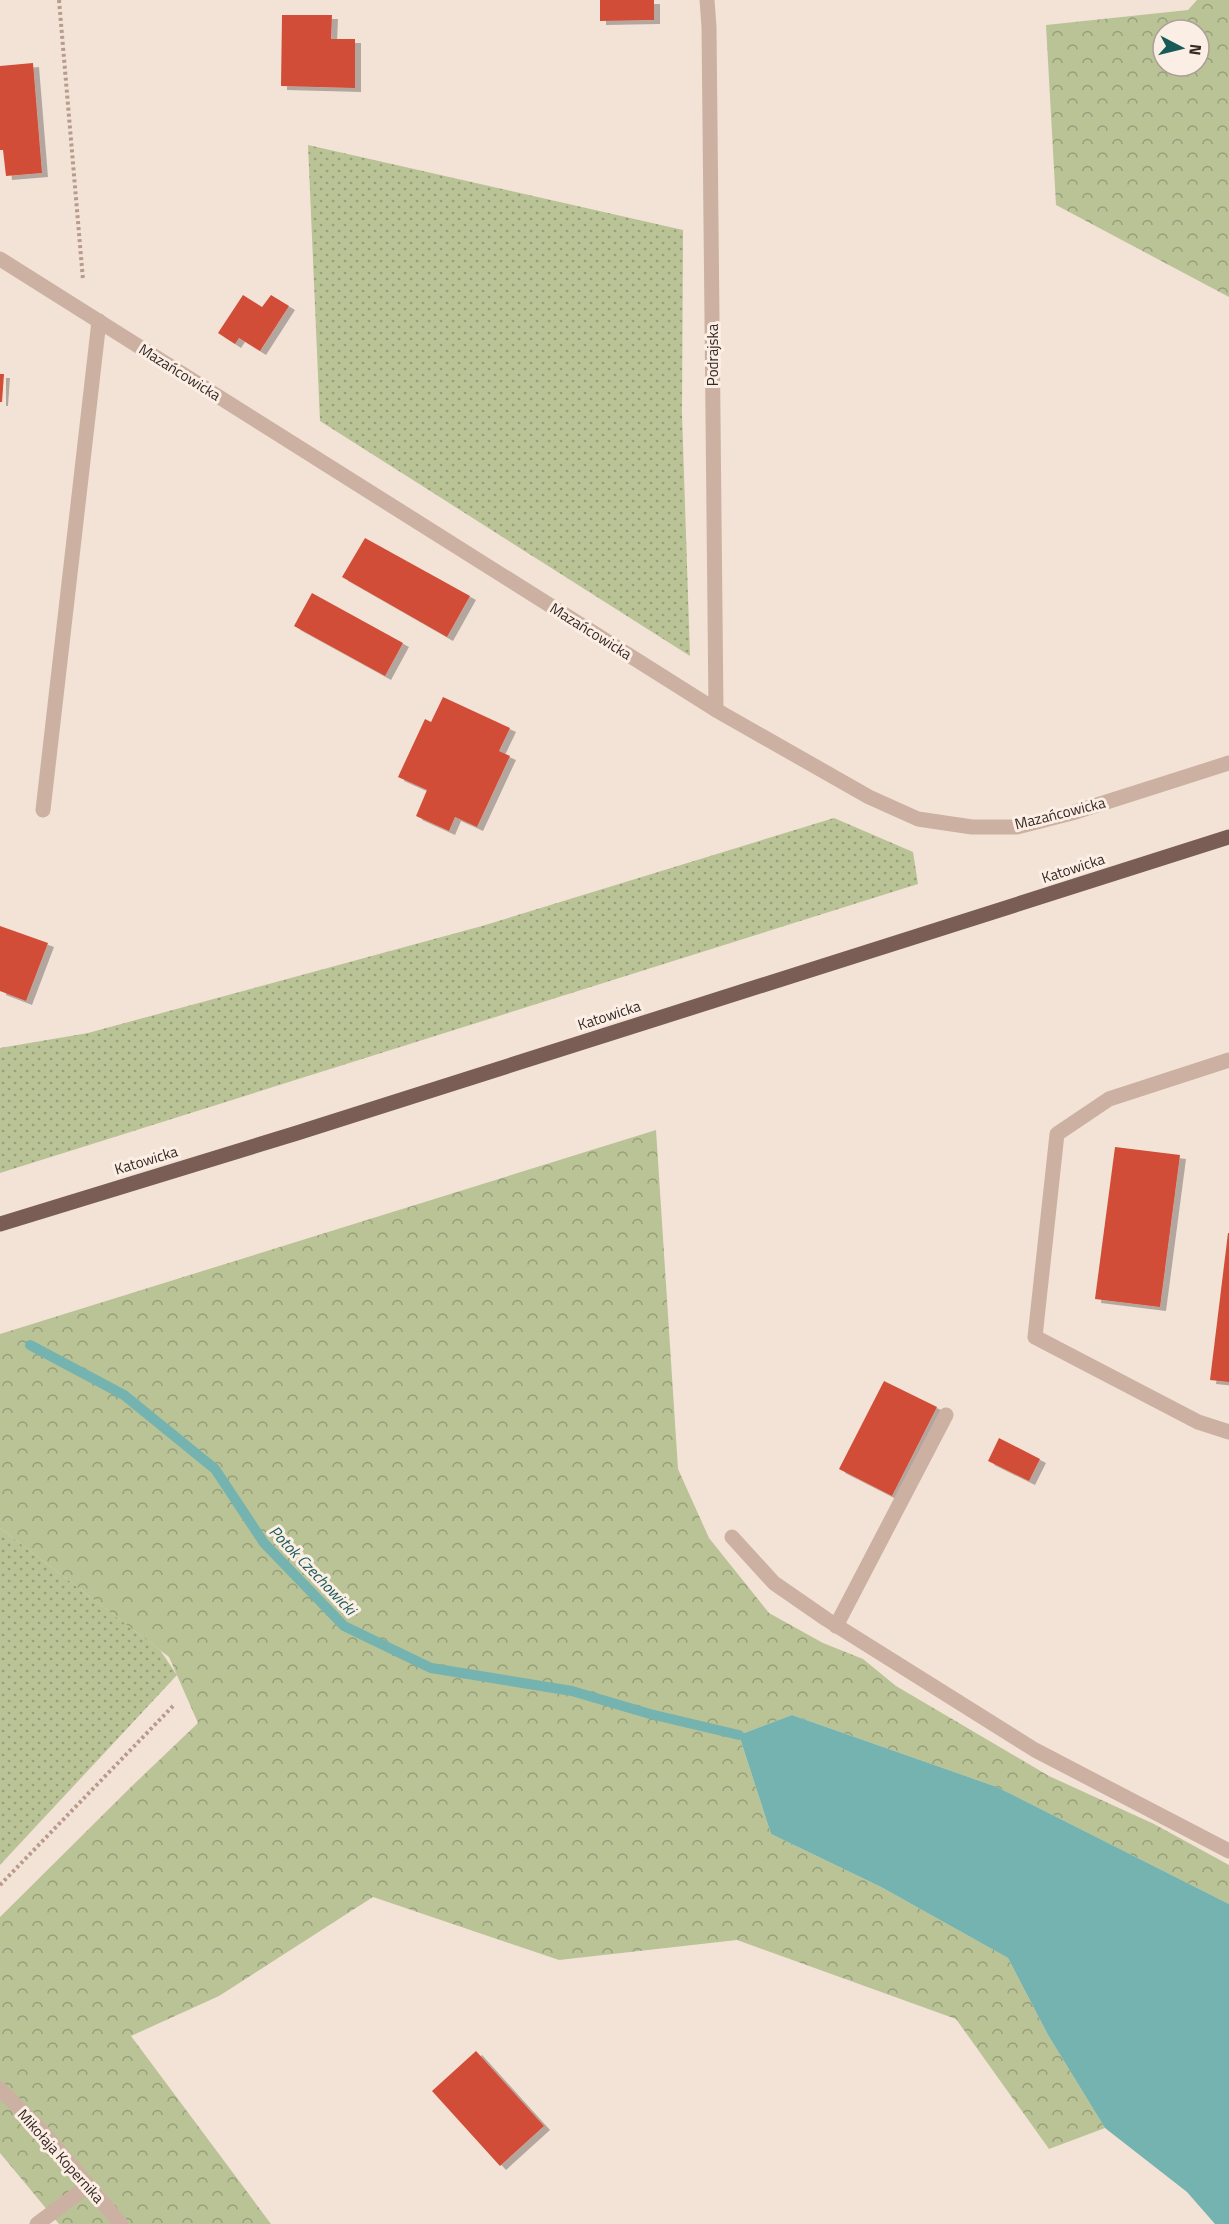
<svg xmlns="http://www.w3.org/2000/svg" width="1229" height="2224" font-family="'Titillium Web',sans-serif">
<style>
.grass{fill:url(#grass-dots)}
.forest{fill:url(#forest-crowns);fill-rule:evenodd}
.water{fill:#74b3af}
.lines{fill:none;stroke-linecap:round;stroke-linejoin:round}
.stream{stroke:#74b3af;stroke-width:10}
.building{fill:#d14d38;filter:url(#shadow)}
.path{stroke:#b89b8d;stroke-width:4;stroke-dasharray:3 3;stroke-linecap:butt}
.lane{stroke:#ccb1a2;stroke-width:15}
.street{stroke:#ccb1a2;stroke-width:15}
.primary{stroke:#7a5d55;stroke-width:15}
.labels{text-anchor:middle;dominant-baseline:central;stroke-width:6;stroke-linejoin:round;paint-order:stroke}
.street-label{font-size:15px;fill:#362925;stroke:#fbeee4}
.water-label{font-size:16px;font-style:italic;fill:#175b59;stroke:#fbeee4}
</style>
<defs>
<pattern id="grass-dots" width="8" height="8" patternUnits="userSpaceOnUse" patternTransform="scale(1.5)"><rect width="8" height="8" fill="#b9c396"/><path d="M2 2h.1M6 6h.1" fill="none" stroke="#979e7a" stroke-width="1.8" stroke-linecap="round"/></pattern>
<pattern id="forest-crowns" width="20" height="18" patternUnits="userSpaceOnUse" patternTransform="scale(1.5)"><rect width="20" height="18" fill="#b9c396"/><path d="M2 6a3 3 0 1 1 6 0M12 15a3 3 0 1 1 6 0" fill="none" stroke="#979e7a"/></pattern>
<filter id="shadow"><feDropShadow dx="6" dy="4" stdDeviation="0" flood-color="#0004"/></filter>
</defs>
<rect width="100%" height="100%" fill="#f3e3d7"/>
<!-- grass -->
<g class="grass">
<polygon points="308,145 683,230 682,414 690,656 320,421"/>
<polygon points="834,818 913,852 918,884 0,1173 0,1048 88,1033 482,926"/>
<polygon points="0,1528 160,1650 177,1675 0,1865"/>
</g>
<!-- forest -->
<g class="forest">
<path d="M1197,0H1229V297L1056,205L1046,25L1188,10ZM1163,30H1199V66H1163Z"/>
<polygon points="656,1130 678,1469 709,1538 769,1613 823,1643 863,1659 896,1686 1049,1776 1154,1824 1229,1865 1229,1904 997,1787 792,1715 739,1735 771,1834 881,1887 1008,1958 1048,2035 1105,2128 1049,2149 956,2019 737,1940 559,1960 373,1897 219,1996 131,2036 271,2224 59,2224 0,2153 0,1917 132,1786 198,1723 169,1657 0,1528 0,1334"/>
</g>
<!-- water -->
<polygon class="water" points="792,1715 997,1787 1229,1904 1229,2224 1215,2224 1187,2192 1105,2128 1048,2035 1008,1958 881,1887 771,1834 739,1735"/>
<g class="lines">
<!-- stream -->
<polyline class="stream" points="30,1345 124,1395 215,1469 264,1543 344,1626 431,1668 572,1691 650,1714 739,1735"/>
</g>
<!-- building -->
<g class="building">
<polygon points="600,0 654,0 654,20 600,21"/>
<polygon points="282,15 332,15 331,39 355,39 355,88 281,86"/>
<polygon points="33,63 42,173 6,176 3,150 0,150 0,66"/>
<polygon points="243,295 262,307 271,295 289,306 260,351 239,338 235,344 218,333"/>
<polygon points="0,374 4,374 2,402 0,402"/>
<polygon points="365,538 470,596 447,637 342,577"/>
<polygon points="312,593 403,643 385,676 294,626"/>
<polygon points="443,697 510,728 499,751 510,756 477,827 455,817 449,831 416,816 427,790 398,777 425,719 431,722"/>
<polygon points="0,926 48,943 26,1001 0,991"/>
<polygon points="1115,1147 1180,1155 1160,1307 1095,1299"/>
<polygon points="1228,1233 1229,1233 1229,1382 1210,1380"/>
<polygon points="884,1381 937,1407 892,1496 839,1469"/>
<polygon points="999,1438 1040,1459 1029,1481 988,1461"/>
<polygon points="476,2051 544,2126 500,2166 432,2091"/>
</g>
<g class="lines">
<!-- path -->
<g class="path">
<polyline points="59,0 83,280"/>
<polyline points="0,1885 173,1706"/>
</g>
<!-- lane -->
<g class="lane">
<polyline points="43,810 99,321"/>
<polyline points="1229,1060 1109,1099 1057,1134 1035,1337 1198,1422 1229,1432"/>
<polyline points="732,1537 774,1583 826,1619 1035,1750 1229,1851"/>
<polyline points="836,1626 946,1415"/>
<polyline points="37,2224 88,2186"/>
</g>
<!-- street -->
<g class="street">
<polyline points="707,0 709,27 716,710"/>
<polyline points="0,259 716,710 869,797 918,819 972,827 1017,827 1072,813 1229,763"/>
<polyline points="0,2089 43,2132 121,2224"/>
</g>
<!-- primary -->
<polyline class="primary" points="0,1224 297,1133 1229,837"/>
</g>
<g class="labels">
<!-- street labels -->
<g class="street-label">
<text transform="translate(712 355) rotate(-90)">Podrajska</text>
<text transform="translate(180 372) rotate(32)">Mazańcowicka</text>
<text transform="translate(591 631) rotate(32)">Mazańcowicka</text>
<text transform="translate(1060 813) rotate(-14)">Mazańcowicka</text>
<text transform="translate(1073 868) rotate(-18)">Katowicka</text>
<text transform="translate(609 1015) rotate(-18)">Katowicka</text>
<text transform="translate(146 1160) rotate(-17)">Katowicka</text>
<text transform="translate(61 2156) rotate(48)">Mikołaja Kopernika</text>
</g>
<!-- water labels -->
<g class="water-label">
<text transform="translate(313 1570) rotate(46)">Potok Czechowicki</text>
</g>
</g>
<!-- north arrow -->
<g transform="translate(1181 48) rotate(97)"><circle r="28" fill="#fbeee4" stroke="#ac9f98" stroke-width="1.5"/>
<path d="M0-4.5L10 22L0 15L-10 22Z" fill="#175b59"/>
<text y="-9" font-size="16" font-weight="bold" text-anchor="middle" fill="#362925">N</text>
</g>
</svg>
